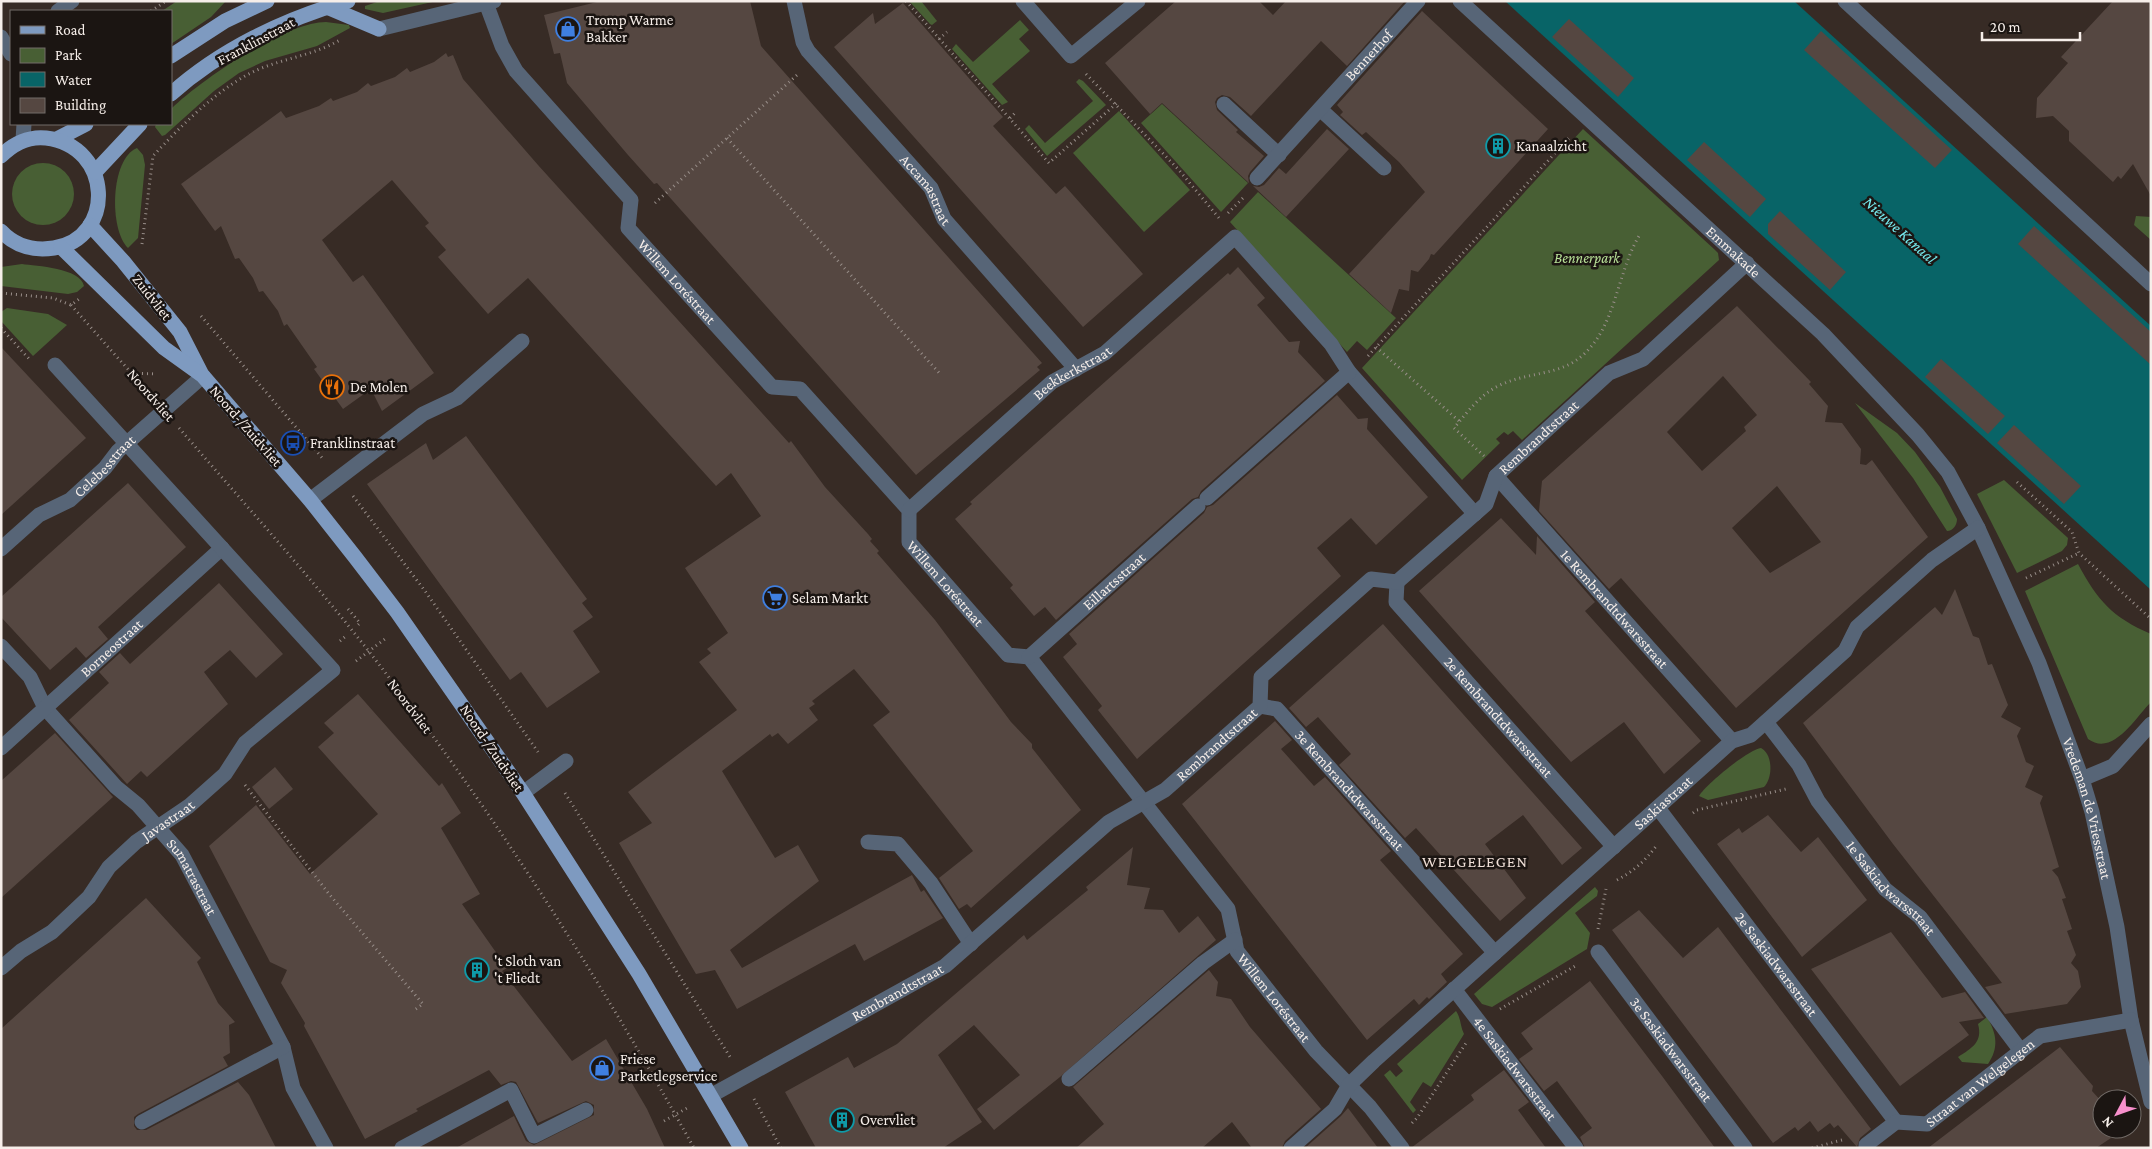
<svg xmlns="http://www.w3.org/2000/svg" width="2152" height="1149" font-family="'Crimson Pro',serif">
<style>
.green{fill:#485f34}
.water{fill:#086467}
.building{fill:#554741;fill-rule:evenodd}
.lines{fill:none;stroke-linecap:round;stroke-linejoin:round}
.path{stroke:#988e89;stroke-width:3;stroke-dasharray:1 4;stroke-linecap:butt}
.minor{stroke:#576577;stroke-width:15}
.major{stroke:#7e9ac0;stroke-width:15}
.labels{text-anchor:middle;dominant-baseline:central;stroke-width:5;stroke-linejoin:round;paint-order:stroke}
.poi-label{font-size:15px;fill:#f6eee9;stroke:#1b1512;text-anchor:start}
.street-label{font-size:15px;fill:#f6eee9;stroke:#1b1512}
.park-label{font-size:15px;font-style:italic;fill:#b8e097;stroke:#1b1512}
.water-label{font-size:16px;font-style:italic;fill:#76ebef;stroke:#1b1512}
.neighbourhood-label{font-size:16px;letter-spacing:1px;fill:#f0e0d8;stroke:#1b1512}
</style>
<rect width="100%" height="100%" fill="#372b25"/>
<!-- green -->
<g class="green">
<polygon points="177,1 226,1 211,17 171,44 171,11 162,11"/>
<polygon points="380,1 437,1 383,13 365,9 365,6"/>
<polygon points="909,1 921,1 937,21 932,25 930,24"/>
<polygon points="1020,20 1029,30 1019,39 1030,51 992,84 1008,102 1002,105 952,49 956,44 973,62"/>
<path d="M326,22L349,25L350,28L317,46L265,61L239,73L214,91L165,135L162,136L155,127L156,124H171V109C201,80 285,22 326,22Z"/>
<polygon points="1079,79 1083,81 1106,105 1047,156 1025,129 1029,125 1045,143 1093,101 1076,82"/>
<polygon points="1162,104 1248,183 1221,212 1141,123"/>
<polygon points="1119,111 1190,190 1144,232 1073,153"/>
<polygon points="1583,129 1714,249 1718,253 1719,260 1522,440 1513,431 1508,435 1504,432 1496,439 1500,443 1462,480 1362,368"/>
<path d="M137,148L143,155L145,165L138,238L128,248C109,230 110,159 137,148Z"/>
<circle cx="43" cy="194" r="31"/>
<polygon points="1258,192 1396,318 1367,350 1357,341 1347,352 1230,222"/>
<polygon points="2136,216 2151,217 2151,240 2134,225"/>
<path d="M22,264C36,266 81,268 84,286L77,292L68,294L1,286V267Z"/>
<polygon points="7,308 48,314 67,325 33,356 1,321 1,312"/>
<path d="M1855,403L1897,433L1915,452L1940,487L1957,519C1957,525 1953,531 1947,531L1913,478Z"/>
<polygon points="2004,480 2068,538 2067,545 2062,551 2017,573 1977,494"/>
<path d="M2078,564C2098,601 2112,617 2151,634V702C2135,718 2113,757 2088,739L2025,591Z"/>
<path d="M1761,748C1773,754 1773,778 1764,787L1708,800L1699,796C1705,785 1749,749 1761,748Z"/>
<polygon points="1595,887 1598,891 1597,896 1575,913 1590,933 1587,949 1492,1007 1482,1004 1474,994"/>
<path d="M1456,1011C1461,1018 1460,1026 1464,1034L1431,1087L1423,1082L1410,1102L1416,1110L1413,1113L1384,1075L1390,1070L1396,1077L1403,1071L1397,1064Z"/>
<path d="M1987,1017C1997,1034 1999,1048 1988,1064L1962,1062L1958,1057C1972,1048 1983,1042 1978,1024Z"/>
</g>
<!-- water -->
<polygon class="water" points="1505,1 1794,1 2151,326 2151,590"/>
<!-- building -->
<g class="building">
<polygon points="601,1 750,1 761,46 1042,363 1037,367 1040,370 916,475 657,183 654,184 628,155 567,83 560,53 554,54 544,15"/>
<polygon points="1176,1 1259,1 1273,15 1286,1 1405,1 1347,66 1321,41 1251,116 1230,97 1222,95 1217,98 1215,102 1217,110 1238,130 1236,132 1264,156 1250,172 1248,176 1249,183 1162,103 1150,114 1105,63"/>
<polygon points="2113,1 2151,1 2151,196 2133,164 2121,179 2118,176 2113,182 2069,141 2069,131 2053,116 2036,118 2037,98 2068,63 2061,57"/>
<polygon points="903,3 1003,117 993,126 1056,194 1065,186 1143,274 1083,327 834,47 873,13 875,24"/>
<polygon points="1422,11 1548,129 1434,255 1431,254 1429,259 1418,272 1411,270 1409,291 1399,289 1391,313 1349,274 1425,192 1399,162 1366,132 1362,135 1340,115 1343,112 1337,105"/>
<polygon points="1569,19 1634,78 1618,97 1552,37"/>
<polygon points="1821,31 1952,150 1935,168 1804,50"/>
<polygon points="446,53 448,57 453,55 463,79 538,165 789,443 791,441 825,487 868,534 872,539 870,541 879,551 877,553 935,620 1011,722 1032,744 1032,748 1081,810 971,908 967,904 959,909 939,878 973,851 873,725 890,712 854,669 812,701 815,704 809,708 818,720 788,744 778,733 772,737 770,734 722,771 775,858 798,845 819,881 730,950 742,968 912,875 921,892 924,890 943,918 864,961 855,944 737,1009 715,970 696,974 619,843 652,823 628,792 737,710 699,662 711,653 707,649 728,633 685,568 761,516 731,473 716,486 528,278 488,314 438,257 446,250 425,226 429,223 392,180 322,240 353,282 363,275 434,373 382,411 371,389 343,409 314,369 317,367 287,324 284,326 278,311 263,291 259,292 253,278 239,258 235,259 221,226 215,231 181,184 281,111 286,118 319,106 331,98 333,101 357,92 368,83 371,86 395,77 407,68 410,72 434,62"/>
<polygon points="1327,129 1349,149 1286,217 1253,186 1259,187 1264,185 1279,168 1286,174"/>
<polygon points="1704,142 1766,199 1750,217 1687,160"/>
<polygon points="1780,211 1846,272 1830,290 1768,234 1768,224"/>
<polygon points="2034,226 2151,332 2151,365 2018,244"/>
<polygon points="1238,267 1265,298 1257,305 1289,342 1300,341 1298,352 1325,381 1201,491 1198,497 1192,499 1056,620 1045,607 1034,616 1010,588 1013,585 955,519 972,504 970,502 1063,419 1228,273 1230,275"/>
<path d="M1737,306L1811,382L1809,384L1828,406L1825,422L1842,423L1861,449L1860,464L1866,465L1872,460L1928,537L1736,708L1621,578L1609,589L1539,511L1542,481ZM1723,376L1757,415L1744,427L1746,431L1702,471L1667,432ZM1777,486L1821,542L1770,573L1732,528Z"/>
<polygon points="1,347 86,438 1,515"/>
<polygon points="1941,359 2005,416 1988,434 1925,377"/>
<polygon points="1337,395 1358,419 1368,418 1367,429 1428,497 1376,545 1351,518 1317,548 1341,576 1137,759 1098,710 1102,706 1063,657 1077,644 1069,634 1204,513 1207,507 1213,505"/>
<polygon points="2014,425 2081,486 2064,504 1997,443"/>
<polygon points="466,436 587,599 582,603 593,617 573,631 600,672 547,708 521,672 510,680 367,484 426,443 433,460"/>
<polygon points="128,483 186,547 98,627 108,639 86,658 76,647 50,670 1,617 1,597"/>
<polygon points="1501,518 1536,555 1537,536 1595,602 1585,611 1701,741 1664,774 1624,722 1571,762 1419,591"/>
<polygon points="219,583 283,654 256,678 230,650 204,672 228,704 147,777 141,771 127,784 69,720 109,683 99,672 120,653 130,664"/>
<polygon points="1955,589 1973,636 1979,638 1988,665 1992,664 2008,705 2001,717 2021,728 2017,736 2026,762 2034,766 2025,787 2043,796 2040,803 2059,867 2052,870 2058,877 2066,898 2062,899 2072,929 2067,931 2076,955 2071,963 2078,971 2081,987 2067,1004 2005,1014 1985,987 2002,983 1893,844 1803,723 1935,607 1942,615"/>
<polygon points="1383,624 1582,848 1562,865 1523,815 1485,844 1526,898 1500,921 1416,828 1405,838 1339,765 1351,754 1318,717 1306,727 1289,708"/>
<polygon points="358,694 439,786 442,783 461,813 441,828 480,894 462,904 507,968 502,971 572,1061 606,1039 647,1109 665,1148 456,1148 514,1116 526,1141 534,1145 594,1115 594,1105 586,1101 538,1123 516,1082 511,1081 501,1085 489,1070 416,1109 418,1111 365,1139 304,1026 305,1023 281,983 287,970 270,962 209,846 256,805 310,874 378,814 318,747 334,733 324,723"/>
<polygon points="1275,721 1292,740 1281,749 1314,786 1325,777 1391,851 1380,860 1463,954 1441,974 1447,982 1429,999 1427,997 1419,1005 1414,999 1367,1040 1182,804"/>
<polygon points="55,733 113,797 1,898 1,781"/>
<polygon points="275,767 293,789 269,809 252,787"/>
<polygon points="1768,815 1801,852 1818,837 1867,900 1802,957 1717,844 1739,828 1742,833"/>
<polygon points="1133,847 1127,885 1150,888 1144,909 1163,910 1179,933 1198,916 1216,940 1060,1077 994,1130 977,1109 1020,1075 974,1025 938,1055 982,1122 943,1148 816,1148 785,1092 848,1057 854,1068 897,1044 1024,935 1027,940 1088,890 1086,887"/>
<polygon points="146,898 201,958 197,962 218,1003 235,1022 229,1025 230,1053 223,1057 228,1066 138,1114 134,1117 134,1126 137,1130 146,1130 238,1082 249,1095 276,1148 1,1148 1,1029"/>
<polygon points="1639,910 1683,958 1718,927 1765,989 1763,990 1765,989 1871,1129 1860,1138 1857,1147 1838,1125 1834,1128 1830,1123 1818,1132 1810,1121 1798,1131 1795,1127 1773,1143 1612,930"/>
<polygon points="1891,932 1942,998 1965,992 1984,1018 1959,1022 1969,1035 1900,1086 1811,969"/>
<polygon points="1209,970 1218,982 1216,996 1231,999 1250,1027 1321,1109 1285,1141 1282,1148 1252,1148 1232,1122 1202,1148 1076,1148 1104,1124 1073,1087"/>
<polygon points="1590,981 1662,1076 1715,1148 1585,1148 1580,1137 1592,1128 1557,1081 1544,1091 1519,1059 1533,1049 1521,1033"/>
<polygon points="2060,1047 2093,1086 2092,1091 2102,1102 2102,1129 2111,1138 2096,1148 1928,1148"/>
<polygon points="1504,1070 1529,1102 1518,1110 1546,1148 1411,1148 1474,1100 1471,1095"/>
<polygon points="1348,1108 1378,1148 1305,1148 1341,1116"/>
</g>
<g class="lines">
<!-- path -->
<g class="path">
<polyline points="906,1 1049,163 1117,103"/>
<polyline points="151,11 166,1"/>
<polyline points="939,39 947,32"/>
<polyline points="1086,74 1178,169 1219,218"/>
<polyline points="1010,118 1017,111"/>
<polyline points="727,138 941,375"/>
<polyline points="655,203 797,75"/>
<polyline points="1228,213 1243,198"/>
<path d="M142,244L153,156C181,126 219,87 257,70C285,58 314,55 340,40"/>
<polyline points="1,293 53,298 71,305 79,299"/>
<polyline points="71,305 149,393"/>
<polyline points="201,316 324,460"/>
<polyline points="1,328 31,361"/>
<polyline points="1376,347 1459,421"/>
<polyline points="1368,356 1569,138"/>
<polyline points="132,373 156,374"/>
<path d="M179,428C242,501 307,573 367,649C490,806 597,974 694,1148"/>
<path d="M1484,456L1454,428C1469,410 1483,391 1505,383C1531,372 1561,375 1583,355C1616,326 1617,273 1639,236"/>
<polyline points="2017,482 2072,532 2079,553 2151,619"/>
<polyline points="353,496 425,591 538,752"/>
<polyline points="2026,578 2079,553"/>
<polyline points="348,609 360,623 357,626"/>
<polyline points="340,641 347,635"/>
<polyline points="356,661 385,639"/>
<polyline points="245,785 329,894 423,1004 413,1011"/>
<polyline points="565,793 730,1057"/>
<polyline points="1693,813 1697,810 1786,789"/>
<path d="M1617,880C1634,871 1645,861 1657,845"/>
<polyline points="1598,929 1606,889"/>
<polyline points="1500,1009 1577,965"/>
<polyline points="754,1099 781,1148"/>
<polyline points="664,1121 689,1107"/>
<polyline points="1412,1123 1417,1118 1466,1043"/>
<polyline points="1812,1148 1842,1140"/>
</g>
<!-- minor -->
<g class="minor">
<path id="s1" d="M794,1L803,42L808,51L931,188L944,219L1076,369"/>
<polyline points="1023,1 1071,56 1138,1"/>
<path id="s2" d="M1460,1L1823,334L1918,435L1948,472L1978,528L2039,663L2082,779L2092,812L2117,927L2131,1020L2151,1102"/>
<polyline points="1845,1 2151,284"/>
<path id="s3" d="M486,3L502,46L516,71L631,200L628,228L772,387L800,389L909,510V542L1008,655L1029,657L1228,909L1237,951L1316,1051L1370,1107L1402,1148"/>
<polyline points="58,11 72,1"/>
<polyline points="379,29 494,1"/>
<polyline points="1,37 11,54"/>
<polyline points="1224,104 1279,155"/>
<polyline points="1320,109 1384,168"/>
<polyline points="23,140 24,124"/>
<path id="s4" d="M1257,178L1418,1"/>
<polyline points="1349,372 1475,514"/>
<path id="s5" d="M1496,476L1732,741"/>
<polyline points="310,500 423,414 457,398 522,341"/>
<path id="s6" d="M909,510L1052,382L1105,353L1235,237L1331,344L1349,372L1207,498"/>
<path id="s7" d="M1,549L39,515L70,500L105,468L118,451L203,376"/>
<path id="s8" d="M1397,582L1396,602L1614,847"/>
<path id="s9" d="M1,646L30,677L45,708L116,787L138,805L182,855L283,1047L293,1088L326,1148"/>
<path id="s10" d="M1029,657L1198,506"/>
<path id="s11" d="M1260,706L1277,709L1495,953"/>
<path id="s12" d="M1766,722L1799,765L1818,801L1885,889L1920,917L2021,1051"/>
<path id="s13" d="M1,748L222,548"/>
<polyline points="2082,779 2113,766 2151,724"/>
<polyline points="523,793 566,761"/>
<path id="s14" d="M1658,808L1896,1122"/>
<polyline points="868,842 898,844 931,883 971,944"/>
<path id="s15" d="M1598,952L1745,1148"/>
<path id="s16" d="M1,968L21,951L52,932L89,897L109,867L136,842L189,806L225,774L245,743L333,670L55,365"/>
<path id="s17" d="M1454,989L1576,1148"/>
<polyline points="1069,1079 1203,963 1235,940"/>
<path id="s18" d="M712,1095L945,966L1109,822L1165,790L1260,706L1261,677L1371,579L1397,582L1486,504L1496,476L1609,373L1643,359L1747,263"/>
<polyline points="142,1122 283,1047"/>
<polyline points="402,1148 511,1090 534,1136 586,1110"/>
<path id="s19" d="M1291,1148L1335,1109L1349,1085L1374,1061L1732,741L1751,735L1845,651L1857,627L1932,560L1978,528"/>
<path id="s20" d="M1866,1148V1145L1896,1122L1927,1124L2040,1036L2131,1020"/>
</g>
<!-- major -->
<g class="major">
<polyline points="327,7 379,29"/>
<polyline points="171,56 225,21 267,1"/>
<path d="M171,94C220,50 284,19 348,1"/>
<polyline points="57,139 86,124"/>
<path d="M1,156C13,144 29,136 46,138C113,146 116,238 54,248C34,251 15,246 1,231"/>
<polyline points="95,172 140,124"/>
<polyline points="90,225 123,261 180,332 201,373"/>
<polyline points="61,247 164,348 203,376 310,500 355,557 397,612 523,793 639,974 741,1148"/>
</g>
</g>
<!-- icons -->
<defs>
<g id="shop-ring" transform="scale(1.25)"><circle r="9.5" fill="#1b1512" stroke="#3f7fe0" stroke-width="1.5"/><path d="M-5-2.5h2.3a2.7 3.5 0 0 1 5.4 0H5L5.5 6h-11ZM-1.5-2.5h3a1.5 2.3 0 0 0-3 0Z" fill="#3f7fe0"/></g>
<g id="building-ring" transform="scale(1.25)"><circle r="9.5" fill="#1b1512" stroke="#0f9aa8" stroke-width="1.5"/><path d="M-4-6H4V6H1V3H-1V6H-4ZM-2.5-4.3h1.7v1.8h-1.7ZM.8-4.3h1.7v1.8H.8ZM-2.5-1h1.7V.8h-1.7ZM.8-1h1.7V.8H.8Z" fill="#0f9aa8"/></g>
<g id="restaurant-ring" transform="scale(1.25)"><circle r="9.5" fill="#1b1512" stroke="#e8710a" stroke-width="1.5"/><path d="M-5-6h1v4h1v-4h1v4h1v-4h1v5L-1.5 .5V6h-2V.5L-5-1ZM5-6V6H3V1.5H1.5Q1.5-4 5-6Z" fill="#e8710a"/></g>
<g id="bus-ring" transform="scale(1.25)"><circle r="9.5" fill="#1b1512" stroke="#1a4fb4" stroke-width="1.5"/><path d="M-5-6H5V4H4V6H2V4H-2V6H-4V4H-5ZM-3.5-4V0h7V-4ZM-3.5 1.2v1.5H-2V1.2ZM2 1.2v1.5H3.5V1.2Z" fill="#1a4fb4"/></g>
<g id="supermarket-ring" transform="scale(1.25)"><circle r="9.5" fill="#1b1512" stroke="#3f7fe0" stroke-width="1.5"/><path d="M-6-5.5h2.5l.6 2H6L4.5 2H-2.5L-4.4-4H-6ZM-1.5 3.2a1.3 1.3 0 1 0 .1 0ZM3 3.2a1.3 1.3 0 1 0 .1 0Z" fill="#3f7fe0"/></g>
</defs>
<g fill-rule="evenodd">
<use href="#shop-ring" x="568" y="29"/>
<use href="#building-ring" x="1498" y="146"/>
<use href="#restaurant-ring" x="332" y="387"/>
<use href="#bus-ring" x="293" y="443"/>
<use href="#supermarket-ring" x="775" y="598"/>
<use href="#building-ring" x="477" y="970"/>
<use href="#shop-ring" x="602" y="1068"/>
<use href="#building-ring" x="842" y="1120"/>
</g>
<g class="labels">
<!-- poi labels -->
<g class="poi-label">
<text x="586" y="20">Tromp Warme<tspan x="586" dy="17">Bakker</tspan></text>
<text x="1516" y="146">Kanaalzicht</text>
<text x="350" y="387">De Molen</text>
<text x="310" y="443">Franklinstraat</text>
<text x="792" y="598">Selam Markt</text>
<text x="494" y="961">'t Sloth van<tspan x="494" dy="17">'t Fliedt</tspan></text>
<text x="620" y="1059">Friese<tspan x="620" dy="17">Parketlegservice</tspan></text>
<text x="860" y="1120">Overvliet</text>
</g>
<!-- street labels -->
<g class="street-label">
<text transform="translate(256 41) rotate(-28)">Franklinstraat</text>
<text stroke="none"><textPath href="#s4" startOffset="166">Bennerhof</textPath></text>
<text stroke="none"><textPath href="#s1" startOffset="235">Accamastraat</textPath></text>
<text stroke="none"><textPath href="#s2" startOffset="371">Emmakade</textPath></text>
<text stroke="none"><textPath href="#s3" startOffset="348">Willem Loréstraat</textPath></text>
<text transform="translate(152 297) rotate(52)">Zuidvliet</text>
<text stroke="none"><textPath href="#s6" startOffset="214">Beekkerkstraat</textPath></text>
<text transform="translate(151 395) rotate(49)">Noordvliet</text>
<text transform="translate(246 426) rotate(49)">Noord-/Zuidvliet</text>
<text stroke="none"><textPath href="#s18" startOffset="1084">Rembrandtstraat</textPath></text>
<text stroke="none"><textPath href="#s7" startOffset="134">Celebesstraat</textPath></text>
<text stroke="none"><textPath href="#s10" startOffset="114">Eillartsstraat</textPath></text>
<text stroke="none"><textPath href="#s3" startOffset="768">Willem Loréstraat</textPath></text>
<text stroke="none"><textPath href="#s5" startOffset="178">1e Rembrandtdwarsstraat</textPath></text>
<text stroke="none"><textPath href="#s13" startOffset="149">Borneostraat</textPath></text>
<text transform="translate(410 706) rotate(53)">Noordvliet</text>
<text stroke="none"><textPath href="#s8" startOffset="174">2e Rembrandtdwarsstraat</textPath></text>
<text stroke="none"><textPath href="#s18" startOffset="618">Rembrandtstraat</textPath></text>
<text transform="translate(492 748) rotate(56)">Noord-/Zuidvliet</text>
<text stroke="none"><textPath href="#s11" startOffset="126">3e Rembrandtdwarsstraat</textPath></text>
<text stroke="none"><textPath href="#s19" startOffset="509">Saskiastraat</textPath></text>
<text stroke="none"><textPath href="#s2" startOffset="1044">Vredeman de Vriesstraat</textPath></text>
<text stroke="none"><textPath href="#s16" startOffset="225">Javastraat</textPath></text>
<text stroke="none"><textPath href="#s9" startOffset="302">Sumatrastraat</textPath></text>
<text stroke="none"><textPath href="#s12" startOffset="209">1e Saskiadwarsstraat</textPath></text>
<text stroke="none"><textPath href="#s14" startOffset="196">2e Saskiadwarsstraat</textPath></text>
<text stroke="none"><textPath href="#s18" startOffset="212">Rembrandtstraat</textPath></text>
<text stroke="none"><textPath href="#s3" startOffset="1308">Willem Loréstraat</textPath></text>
<text stroke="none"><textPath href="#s15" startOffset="122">3e Saskiadwarsstraat</textPath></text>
<text stroke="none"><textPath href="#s17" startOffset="100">4e Saskiadwarsstraat</textPath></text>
<text stroke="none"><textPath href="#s20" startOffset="139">Straat van Welgelegen</textPath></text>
</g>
<!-- park labels -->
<g class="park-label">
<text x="1587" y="258">Bennerpark</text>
</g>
<!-- water labels -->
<g class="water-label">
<text transform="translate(1900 230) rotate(42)">Nieuwe Kanaal</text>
</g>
<!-- neighbourhood labels -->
<g class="neighbourhood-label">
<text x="1475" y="861">WELGELEGEN</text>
</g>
</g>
<!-- border -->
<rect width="2152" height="1149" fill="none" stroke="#f6eee9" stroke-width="5"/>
<!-- legend -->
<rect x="10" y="10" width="162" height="115" fill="#1b1512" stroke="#736c68"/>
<rect x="20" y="26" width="25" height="8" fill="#7e9ac0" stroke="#736c68"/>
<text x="55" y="35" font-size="15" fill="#f6eee9">Road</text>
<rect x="20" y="48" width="25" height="15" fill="#485f34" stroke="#736c68"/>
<text x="55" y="60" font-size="15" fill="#f6eee9">Park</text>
<rect x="20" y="72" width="25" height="15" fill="#086467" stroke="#736c68"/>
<text x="55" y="85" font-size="15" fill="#f6eee9">Water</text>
<rect x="20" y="98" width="25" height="15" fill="#554741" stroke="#736c68"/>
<text x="55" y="110" font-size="15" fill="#f6eee9">Building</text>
<!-- north arrow -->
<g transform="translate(2117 1114) rotate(229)"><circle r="24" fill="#1b1512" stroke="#736c68"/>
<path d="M0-4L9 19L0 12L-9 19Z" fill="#f890cc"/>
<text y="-8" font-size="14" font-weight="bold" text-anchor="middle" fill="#f6eee9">N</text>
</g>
<!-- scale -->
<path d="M1982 32v8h98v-8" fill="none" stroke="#f6eee9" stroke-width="2.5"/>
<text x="1990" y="32" font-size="15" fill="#f6eee9" stroke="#1b1512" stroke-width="4" paint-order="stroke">20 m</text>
</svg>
